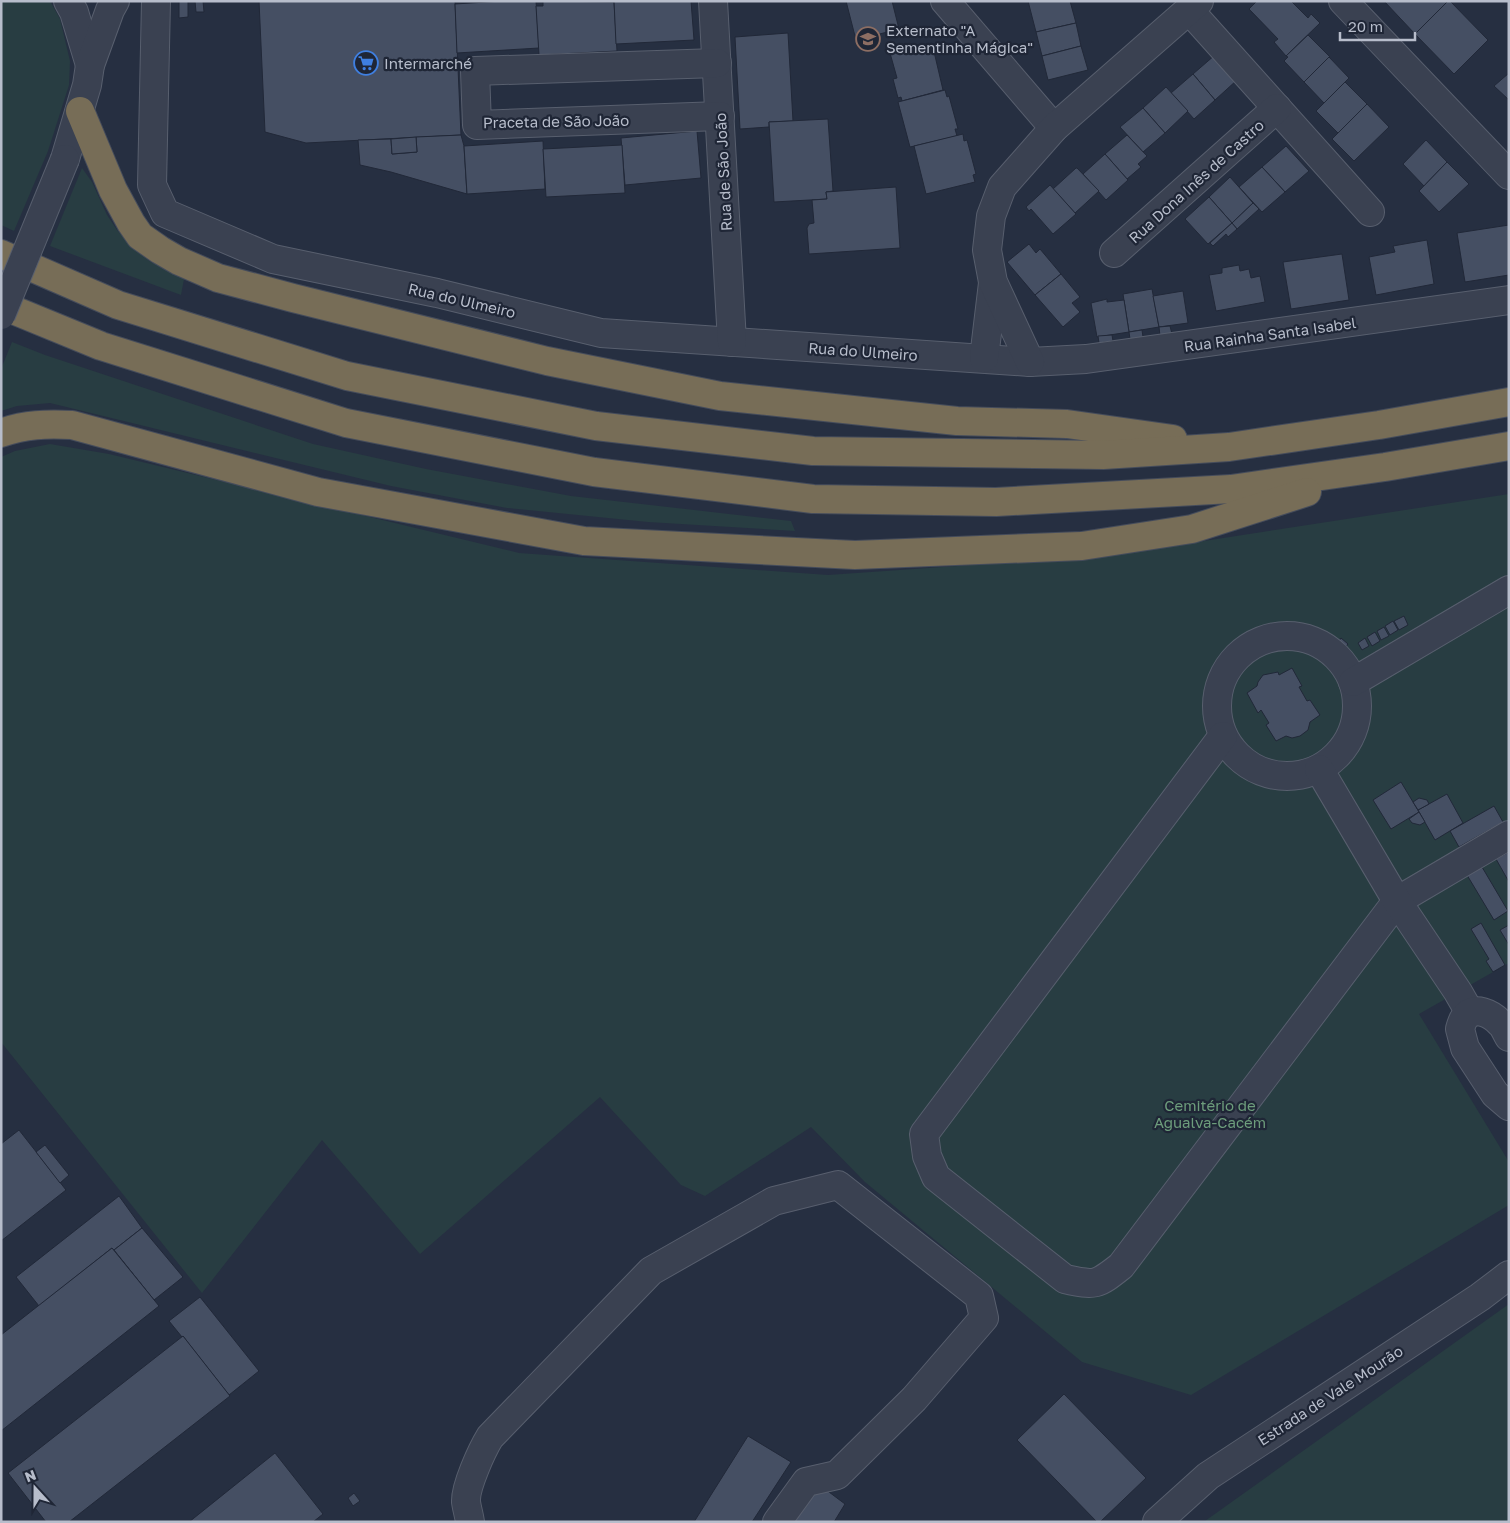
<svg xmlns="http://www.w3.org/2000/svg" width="1510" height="1523" font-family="'Golos Text',sans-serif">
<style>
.green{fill:#283d42}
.building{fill:#454f63;stroke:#212838}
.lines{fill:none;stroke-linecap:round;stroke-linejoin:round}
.minor-casing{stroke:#585f6e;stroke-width:30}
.highway-casing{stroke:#454c5b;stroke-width:30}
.minor{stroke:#3a4151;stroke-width:28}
.highway{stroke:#776d57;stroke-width:28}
.minor-bridge-casing{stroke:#585f6e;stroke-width:30;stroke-linecap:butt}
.minor-bridge{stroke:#3a4151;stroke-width:28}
.labels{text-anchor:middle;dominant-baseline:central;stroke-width:4.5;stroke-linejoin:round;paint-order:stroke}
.poi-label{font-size:15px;fill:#b7bdcb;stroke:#1f2636;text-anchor:start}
.street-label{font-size:15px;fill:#b7bdcb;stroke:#1f2636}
.park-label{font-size:15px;fill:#6d9d7c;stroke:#1f2636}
</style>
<rect width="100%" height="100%" fill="#262f41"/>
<!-- green -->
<g class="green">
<polygon points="1,1 50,1 60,19 70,61 69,85 48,151 14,231 1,225"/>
<polygon points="82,168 92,182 107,215 117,230 134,249 151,262 184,279 181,295 50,246"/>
<polygon points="12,342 45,355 313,444 426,469 571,496 791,521 795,531 648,522 507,508 391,486 50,403 17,406 1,411 1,369"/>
<polygon points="50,444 109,454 519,553 828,575 1113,555 1509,494 1509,963 1419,1014 1509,1162 1509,1205 1191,1395 1082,1362 865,1182 811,1127 705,1196 681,1185 600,1097 420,1254 322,1140 202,1293 1,1042 1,457 15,451"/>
<polygon points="1509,1304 1509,1522 1205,1522 1205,1521"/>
</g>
<!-- building -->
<g class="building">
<polygon points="179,1 188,1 188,17 179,18"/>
<polygon points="195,1 203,1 204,12 196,12"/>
<polygon points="259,1 455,1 461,135 306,143 265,132"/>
<polygon points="502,1 536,1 539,48 457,53 455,4"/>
<polygon points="543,1 614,2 617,51 539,55 536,6 543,6"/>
<polygon points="614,1 691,1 694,40 616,44"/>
<polygon points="846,1 892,1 899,29 856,40"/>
<polygon points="1028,1 1070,1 1076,23 1036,32"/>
<polygon points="1257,1 1291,1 1308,18 1311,14 1320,23 1286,56 1274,42 1278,39 1249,9"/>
<polygon points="1384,1 1448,1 1415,34"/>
<polygon points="1448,1 1450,1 1488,40 1454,74 1415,34"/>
<polygon points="1076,23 1081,46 1042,56 1036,32"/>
<polygon points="788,33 793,121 769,122 769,127 740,129 735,37"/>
<polygon points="1308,35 1330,57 1304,82 1284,61 1288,57 1286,56"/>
<polygon points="932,43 943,90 902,101 901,97 898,98 893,79 897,78 890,53"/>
<polygon points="1081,46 1088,70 1048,80 1042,56"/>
<polygon points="1215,55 1237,80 1215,100 1193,74"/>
<polygon points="1329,57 1349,78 1324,103 1304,82"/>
<polygon points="1509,73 1509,100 1494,86"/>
<polygon points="1193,74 1215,100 1194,119 1171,93"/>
<polygon points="1345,82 1367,104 1338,133 1316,111"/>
<polygon points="1166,87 1188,111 1165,133 1143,108"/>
<polygon points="945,90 947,97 949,96 958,129 955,129 957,136 910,147 898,102"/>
<polygon points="1367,104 1389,127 1354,161 1332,139"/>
<polygon points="1143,108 1165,133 1143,152 1120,127"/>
<polygon points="828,119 833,191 826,192 827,199 774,202 769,122"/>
<polygon points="697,131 701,178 625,185 621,138"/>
<polygon points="963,134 964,141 967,140 976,174 973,175 975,182 926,194 914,146"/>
<polygon points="461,135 464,146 467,194 391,172 360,165 358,140 391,139 392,154 417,152 416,137"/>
<polygon points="1127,135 1147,156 1138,164 1141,167 1127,179 1105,154"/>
<polygon points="416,137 417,152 392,154 391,139"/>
<polygon points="1426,140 1447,162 1424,186 1403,164"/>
<polygon points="543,141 545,189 467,194 464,146"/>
<polygon points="622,145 625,193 546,197 543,149"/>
<polygon points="1286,146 1309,171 1285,192 1262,167"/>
<polygon points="1105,154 1128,180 1106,200 1083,174"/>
<polygon points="1447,162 1469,184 1439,212 1419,191"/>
<polygon points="1262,167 1285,192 1262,212 1239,187"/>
<polygon points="1076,168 1077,168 1099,191 1075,213 1053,189"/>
<polygon points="1230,177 1253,203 1232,223 1209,197"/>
<polygon points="1050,185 1076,214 1053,234 1031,209 1029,211 1026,207"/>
<polygon points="896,187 900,248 809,254 807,228 809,224 814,223 812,200 827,199 826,192"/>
<polygon points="1209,197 1232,223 1208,244 1185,219"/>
<polygon points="1253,203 1259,209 1237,229 1232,223"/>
<polygon points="1232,223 1237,229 1228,237 1226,234 1213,246 1210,243"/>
<polygon points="1509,225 1509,275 1465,282 1457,233"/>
<polygon points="1427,240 1434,284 1376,295 1369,257 1395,252 1393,246"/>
<polygon points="1029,244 1036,253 1040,249 1061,274 1035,295 1007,262"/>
<polygon points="1342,254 1349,300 1291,309 1283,262"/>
<polygon points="1239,265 1240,271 1249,269 1251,278 1260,276 1265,302 1216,311 1209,275 1222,273 1222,268"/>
<polygon points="1061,274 1080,297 1072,303 1080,312 1063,327 1035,295"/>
<polygon points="1152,289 1159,327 1129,332 1123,294"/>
<polygon points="1183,291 1188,323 1159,327 1153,296"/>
<polygon points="1107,299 1107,302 1124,300 1129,332 1097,337 1091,303"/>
<polygon points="1170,326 1172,334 1160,336 1159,327"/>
<polygon points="1142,330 1143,337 1130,339 1129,332"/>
<polygon points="1112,335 1113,341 1099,343 1098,336"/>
<polygon points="1404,616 1408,625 1399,630 1394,621"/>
<polygon points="1393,621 1398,630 1390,635 1385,626"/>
<polygon points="1384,627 1389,636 1381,640 1377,631"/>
<polygon points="1375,632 1380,641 1372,646 1367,637"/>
<polygon points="1341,638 1348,644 1342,651 1336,645"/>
<polygon points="1365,638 1369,646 1362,650 1358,643"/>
<polygon points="1292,668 1302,686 1299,687 1307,701 1310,700 1320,715 1310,722 1308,730 1300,736 1292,738 1286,736 1276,741 1266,725 1269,723 1261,710 1258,713 1247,693 1257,686 1258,682 1263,675 1278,672 1279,675"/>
<polygon points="1401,782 1419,812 1391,829 1373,800"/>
<polygon points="1447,794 1463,823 1435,840 1418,810"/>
<polygon points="1419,798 1427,800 1429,804 1418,810 1413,802"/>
<polygon points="1494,806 1503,822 1459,847 1450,831"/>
<polygon points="1419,812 1425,822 1420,825 1412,823 1409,819"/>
<polygon points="1509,852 1509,882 1496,859"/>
<polygon points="1482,867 1508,911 1494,920 1467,875"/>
<polygon points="1481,923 1505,965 1493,972 1486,961 1489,959 1471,929"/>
<polygon points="1509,925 1509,945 1500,930"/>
<polygon points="19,1130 66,1190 1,1241 1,1144"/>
<polygon points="45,1145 69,1175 60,1183 36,1152"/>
<polygon points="119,1196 142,1228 114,1250 112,1248 39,1306 16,1277"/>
<polygon points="142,1228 183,1277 154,1300 114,1250"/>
<polygon points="112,1248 159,1306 1,1431 1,1335"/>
<polygon points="200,1297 259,1371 229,1395 189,1344 183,1336 182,1337 169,1321"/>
<polygon points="183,1336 230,1396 69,1522 46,1522 8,1473"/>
<polygon points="1064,1394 1146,1478 1100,1522 1097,1522 1017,1440"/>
<polygon points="748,1436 791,1462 752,1522 694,1522"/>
<polygon points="275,1453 323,1514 313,1522 189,1522"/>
<polygon points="817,1483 845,1504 834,1522 788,1522"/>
<polygon points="354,1493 360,1501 353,1506 348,1498"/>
</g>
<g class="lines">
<!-- minor casing -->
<g class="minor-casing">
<g id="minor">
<polyline points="68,1 74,12 90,65"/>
<polyline points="156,1 152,185 165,213 273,259 437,293 601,333 1030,362 1086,359 1509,300"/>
<polyline points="713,1 732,342"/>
<polyline points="945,1 1054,128"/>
<polyline points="1343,1 1509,175"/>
<polyline points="1189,10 1370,212"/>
<polyline points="717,63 475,71 477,125 720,116"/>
<polyline points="65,159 87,85 90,65 110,10 115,1"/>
<polyline points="1114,253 1277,108"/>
<polyline points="984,358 993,283"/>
<polyline points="1030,362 993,282 987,250 991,216 1002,187 1054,128 1199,1"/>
<circle cx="1287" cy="706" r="70"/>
<polyline points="1353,682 1509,590"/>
<path d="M1223,736L924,1134L927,1156L936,1177L1065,1279C1096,1286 1097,1285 1121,1266L1397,901L1509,835"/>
<polyline points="1319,769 1397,901 1458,992 1470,1013"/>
<path d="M1509,1037C1506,1032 1504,1026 1500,1023C1492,1014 1474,1005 1465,1017C1462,1021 1461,1025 1460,1029L1465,1048L1495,1094L1509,1106"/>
<path d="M470,1522C469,1515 467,1509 466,1502C465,1487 482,1450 490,1437L651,1271L774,1201L838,1185L979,1296L984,1318L914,1399L837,1475L806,1482L777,1522"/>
<polyline points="1157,1522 1208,1476 1480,1297 1509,1275"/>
</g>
</g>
<!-- highway casing -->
<g class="highway-casing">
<g id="highway">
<polyline points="80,111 113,190 131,223 140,236 160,250 179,261 218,278 293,298 547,361 720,396 957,421 1067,424 1173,439"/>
<polyline points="1,254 118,305 347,376 596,426 813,451 1103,455 1229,447 1379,425 1509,402"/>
<polyline points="1,305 101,346 346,423 594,472 813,499 996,502 1231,489 1385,467 1509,446"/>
<path d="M1,433C25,424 47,424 72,425L318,492L584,541L855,555L1082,546L1192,529L1307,492"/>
</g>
</g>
<!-- minor -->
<use href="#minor" class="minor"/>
<!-- highway -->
<use href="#highway" class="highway"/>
<!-- minor-bridge casing -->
<g class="minor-bridge-casing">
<polyline id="minor-bridge" points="1,315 65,159"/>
</g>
<!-- minor-bridge -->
<use href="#minor-bridge" class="minor-bridge"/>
</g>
<!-- icons -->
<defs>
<g id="school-ring" transform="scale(1.25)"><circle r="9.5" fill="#1f2636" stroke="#8d6e63" stroke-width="1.5"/><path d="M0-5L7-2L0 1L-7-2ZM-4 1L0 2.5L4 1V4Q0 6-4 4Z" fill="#8d6e63"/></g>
<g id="supermarket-ring" transform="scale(1.25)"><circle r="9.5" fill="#1f2636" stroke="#3f7fe0" stroke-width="1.5"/><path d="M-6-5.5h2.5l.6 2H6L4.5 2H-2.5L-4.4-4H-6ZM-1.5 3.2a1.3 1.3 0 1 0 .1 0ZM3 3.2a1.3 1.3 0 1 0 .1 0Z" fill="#3f7fe0"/></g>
</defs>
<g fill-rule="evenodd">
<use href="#school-ring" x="868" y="39"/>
<use href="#supermarket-ring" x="366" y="63"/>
</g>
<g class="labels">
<!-- poi labels -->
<g class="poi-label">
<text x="886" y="30">Externato "A<tspan x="886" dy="17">Sementinha Mágica"</tspan></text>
<text x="384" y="63">Intermarché</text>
</g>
<!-- street labels -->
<g class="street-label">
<text transform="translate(556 121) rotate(-1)">Praceta de São João</text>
<text transform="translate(723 172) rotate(-93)">Rua de São João</text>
<text transform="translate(1196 181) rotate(-42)">Rua Dona Inês de Castro</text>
<text transform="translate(462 300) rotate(13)">Rua do Ulmeiro</text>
<text transform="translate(1270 334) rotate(-8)">Rua Rainha Santa Isabel</text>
<text transform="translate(863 351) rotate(4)">Rua do Ulmeiro</text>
<text transform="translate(1330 1395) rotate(-33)">Estrada de Vale Mourão</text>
</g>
<!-- park labels -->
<g class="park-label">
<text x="1210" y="1105">Cemitério de<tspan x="1210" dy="17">Agualva-Cacém</tspan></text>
</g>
</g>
<!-- border -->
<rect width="1510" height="1523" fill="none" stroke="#b7bdcb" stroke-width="5"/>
<!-- north arrow -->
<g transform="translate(35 1488) rotate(339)" stroke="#1f2636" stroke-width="4" paint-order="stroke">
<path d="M0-4L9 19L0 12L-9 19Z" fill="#b7bdcb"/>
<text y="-8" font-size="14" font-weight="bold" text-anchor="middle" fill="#b7bdcb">N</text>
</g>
<!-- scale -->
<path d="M1340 32v8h75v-8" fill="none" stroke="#b7bdcb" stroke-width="2.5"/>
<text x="1348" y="32" font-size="15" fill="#b7bdcb" stroke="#1f2636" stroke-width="4" paint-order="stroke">20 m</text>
</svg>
